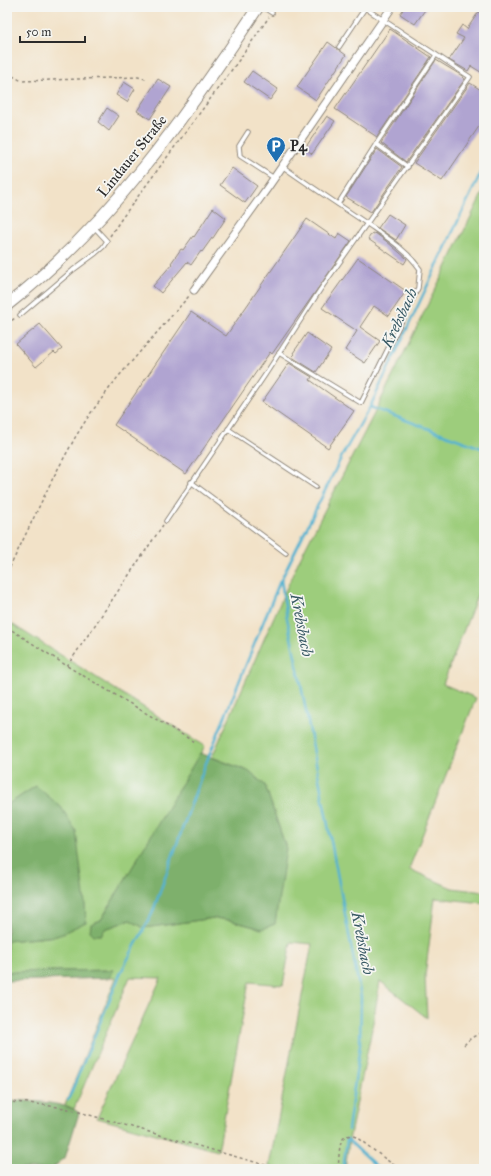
<svg xmlns="http://www.w3.org/2000/svg" width="491" height="1176" font-family="'IM FELL Great Primer',serif">
<style>
.green{fill:#9dcd7c;stroke:#647c54}
.forest{fill:#7eb06c;stroke:#546e4c}
.lines{fill:none;stroke-linecap:round;stroke-linejoin:round}
.stream{stroke:#52b2d1;stroke-width:2.5}
.building{fill:#b0a4d1}
.lane-casing{stroke:#8e867a;stroke-width:5.5}
.street-casing{stroke:#8e867a;stroke-width:9}
.primary-casing{stroke:#8e867a;stroke-width:13}
.path{stroke:#8e867a;stroke-width:1.5;stroke-dasharray:3 3;stroke-linecap:butt}
.lane{stroke:#fff;stroke-width:3.5}
.street{stroke:#fff;stroke-width:7}
.primary{stroke:#fff;stroke-width:11}
.labels{text-anchor:middle;dominant-baseline:central;stroke-width:3.5;stroke-linejoin:round;paint-order:stroke}
.poi-label{font-size:15px;font-weight:bold;fill:#2b2b2b;stroke:#f6f6f2;text-anchor:start}
.street-label{font-size:15px;fill:#2b2b2b;stroke:#f6f6f2}
.water-label{font-size:16px;font-style:italic;fill:#395a65;stroke:#f6f6f2}
</style>
<rect width="100%" height="100%" fill="#f6f6f2"/>
<filter id="ink" filterUnits="userSpaceOnUse"><feTurbulence type="fractalNoise" baseFrequency=".025" numOctaves="2"/><feDisplacementMap in="SourceGraphic" scale="8" xChannelSelector="R" yChannelSelector="G"/><feConvolveMatrix kernelMatrix="1 2 1 2 8 2 1 2 1" color-interpolation-filters="sRGB"/></filter>
<filter id="wash" filterUnits="userSpaceOnUse"><feTurbulence type="fractalNoise" baseFrequency=".012" numOctaves="4" result="noise"/><feDisplacementMap in="SourceGraphic" scale="16" xChannelSelector="R" yChannelSelector="G"/><feGaussianBlur stdDeviation="0.9" result="paint"/><feColorMatrix in="noise" values="0 0 0 0 0 0 0 0 0 0 0 0 0 0 0 0 0 1.4 0 .05"/><feComposite in="paint" operator="in"/></filter>
<g filter="url(#wash)">
<rect width="100%" height="100%" fill="#f2e2c8"/>
<!-- green -->
<polygon class="green" points="484,190 484,578 443,684 476,698 409,869 452,888 484,892 484,903 435,898 425,976 427,1018 380,981 372,1029 350,1135 345,1169 279,1169 269,1166 312,944 291,942 283,985 249,982 218,1151 97,1118 161,978 130,977 74,1109 65,1105 116,978 109,978 113,970 7,972 7,941 57,936 36,786 7,805 7,621 205,746 101,920 91,924 105,929 130,920 144,928 214,918 229,920 262,929 286,848 265,785 248,771 212,757 299,560 375,412"/>
<!-- forest -->
<g class="forest">
<polygon points="200,753 248,771 265,785 286,848 275,924 262,929 229,920 214,918 144,928 130,920 105,929 101,935 94,935 90,931 91,924 101,920"/>
<polygon points="36,786 61,807 76,831 85,904 86,922 57,936 7,941 7,805"/>
<polygon points="114,970 109,978 7,981 7,972"/>
<path d="M7,1100C25,1101 66,1101 79,1113L65,1158L51,1169H7Z"/>
</g>
<g class="lines">
<!-- stream -->
<g class="stream">
<polyline points="370,407 484,449"/>
<polyline points="68,1100 121,972 152,914 204,768 280,581"/>
<polyline points="348,1130 360,1045 361,997 300,680 287,618 281,580 343,454 370,407 484,166"/>
<polyline points="347,1139 379,1169"/>
<polyline points="343,1169 347,1139"/>
</g>
</g>
<g id="blocks">
<!-- building -->
<g class="building">
<polygon points="405,7 427,7 415,24 400,14"/>
<polygon points="482,7 484,7 484,74 471,66 468,71 449,60 464,38 456,34 462,25 467,29"/>
<polygon points="390,29 431,57 377,137 335,109"/>
<polygon points="328,42 346,55 316,100 297,87"/>
<polygon points="436,60 464,77 463,78 465,79 406,162 381,143"/>
<polygon points="252,71 278,89 270,100 244,82"/>
<polygon points="158,79 171,87 150,119 137,111"/>
<polygon points="124,82 135,89 127,102 116,95"/>
<polygon points="470,83 484,92 484,119 442,181 414,163"/>
<polygon points="107,108 119,116 109,131 98,122"/>
<polygon points="327,116 335,121 312,154 305,148"/>
<polygon points="377,149 402,167 371,212 346,197"/>
<polygon points="232,168 257,186 245,203 220,185"/>
<polygon points="213,208 226,218 213,238 212,238 202,252 201,251 191,265 187,262 161,293 153,286 172,264 171,263 181,249 183,250 193,236 194,237"/>
<polygon points="388,214 405,225 396,240 378,228"/>
<polygon points="307,219 336,239 339,233 351,241 272,354 270,352 186,474 114,425 191,312 226,336"/>
<polygon points="372,233 374,234 375,233 386,241 406,258 407,259 404,264 368,239"/>
<polygon points="358,258 406,291 389,316 374,306 360,327 380,341 365,363 345,350 357,331 322,308"/>
<polygon points="40,324 62,349 56,354 54,352 36,367 16,344"/>
<polygon points="307,333 331,350 316,372 292,357 295,354 293,353"/>
<polygon points="289,363 312,377 310,380 354,411 328,448 262,402"/>
</g>
</g>
</g>
<g filter="url(#ink)">
<use href="#blocks" fill-opacity="0" stroke="#8e867a" stroke-width="1"/>
<g class="lines">
<!-- lane casing -->
<g class="lane-casing">
<g id="lane">
<polyline points="263,7 272,13"/>
<polyline points="248,132 239,146 240,156 274,178"/>
<polyline points="376,144 408,167"/>
<polyline points="338,204 376,144 436,55"/>
<polyline points="20,315 73,270 96,253 103,247 107,241 94,227"/>
<path d="M279,353L361,403L418,288L420,269C406,249 386,237 366,223C338,204 310,186 282,166"/>
<polyline points="228,429 316,487"/>
<polyline points="191,482 286,553"/>
<polyline points="166,521 265,375 320,290 470,77 365,8 339,47"/>
</g>
</g>
<!-- street casing -->
<g class="street-casing">
<polyline id="street" points="194,290 268,187 392,7"/>
</g>
<!-- primary casing -->
<g class="primary-casing">
<path id="primary" d="M7,305C111,224 186,116 258,7"/>
</g>
<!-- path -->
<g class="path">
<polyline points="7,73 22,81 138,77 146,79"/>
<polyline points="110,236 122,218 239,60 269,17"/>
<polyline points="7,324 15,318"/>
<polyline points="7,573 53,478 76,436 90,414 118,377 189,296"/>
<polyline points="7,627 67,666 196,743"/>
<polyline points="67,666 163,525"/>
<polyline points="464,1045 471,1038 484,1031"/>
<polyline points="7,1102 29,1103 65,1108 279,1169"/>
<path d="M338,1169C340,1157 336,1129 356,1137L399,1169"/>
</g>
<!-- lane -->
<use href="#lane" class="lane"/>
<!-- street -->
<use href="#street" class="street"/>
<!-- primary -->
<use href="#primary" class="primary"/>
</g>
</g>
<!-- icons -->
<defs>
<g id="parking-pin" transform="scale(1)"><path d="M0 17L-7.5 6A9.5 9.5 0 1 1 7.5 6Z" fill="#1f6fb2" stroke="#f6f6f2"/><path d="M-3.5-5.5H1a3.5 3.5 0 0 1 0 7H-1V5.5H-3.5ZM-1-3.4V-.6H.8a1.4 1.4 0 0 0 0-2.8Z" fill="#fff"/></g>
</defs>
<g fill-rule="evenodd">
<use href="#parking-pin" x="276" y="146"/>
</g>
<g class="labels">
<!-- poi labels -->
<g class="poi-label">
<text x="290" y="146">P4</text>
</g>
<!-- street labels -->
<g class="street-label">
<text transform="translate(132 156) rotate(-51)">Lindauer Straße</text>
</g>
<!-- water labels -->
<g class="water-label">
<text transform="translate(399 318) rotate(-65)">Krebsbach</text>
<text transform="translate(302 625) rotate(79)">Krebsbach</text>
<text transform="translate(363 943) rotate(79)">Krebsbach</text>
</g>
</g>
<!-- margin -->
<rect width="491" height="1176" fill="none" stroke="#f6f6f2" stroke-width="24"/>
<!-- scale -->
<path d="M20 36v6h65v-6" fill="none" stroke="#2b2b2b" stroke-width="2"/>
<text x="26" y="36" font-size="12" fill="#2b2b2b" stroke="#f6f6f2" stroke-width="3" paint-order="stroke">50 m</text>
</svg>
